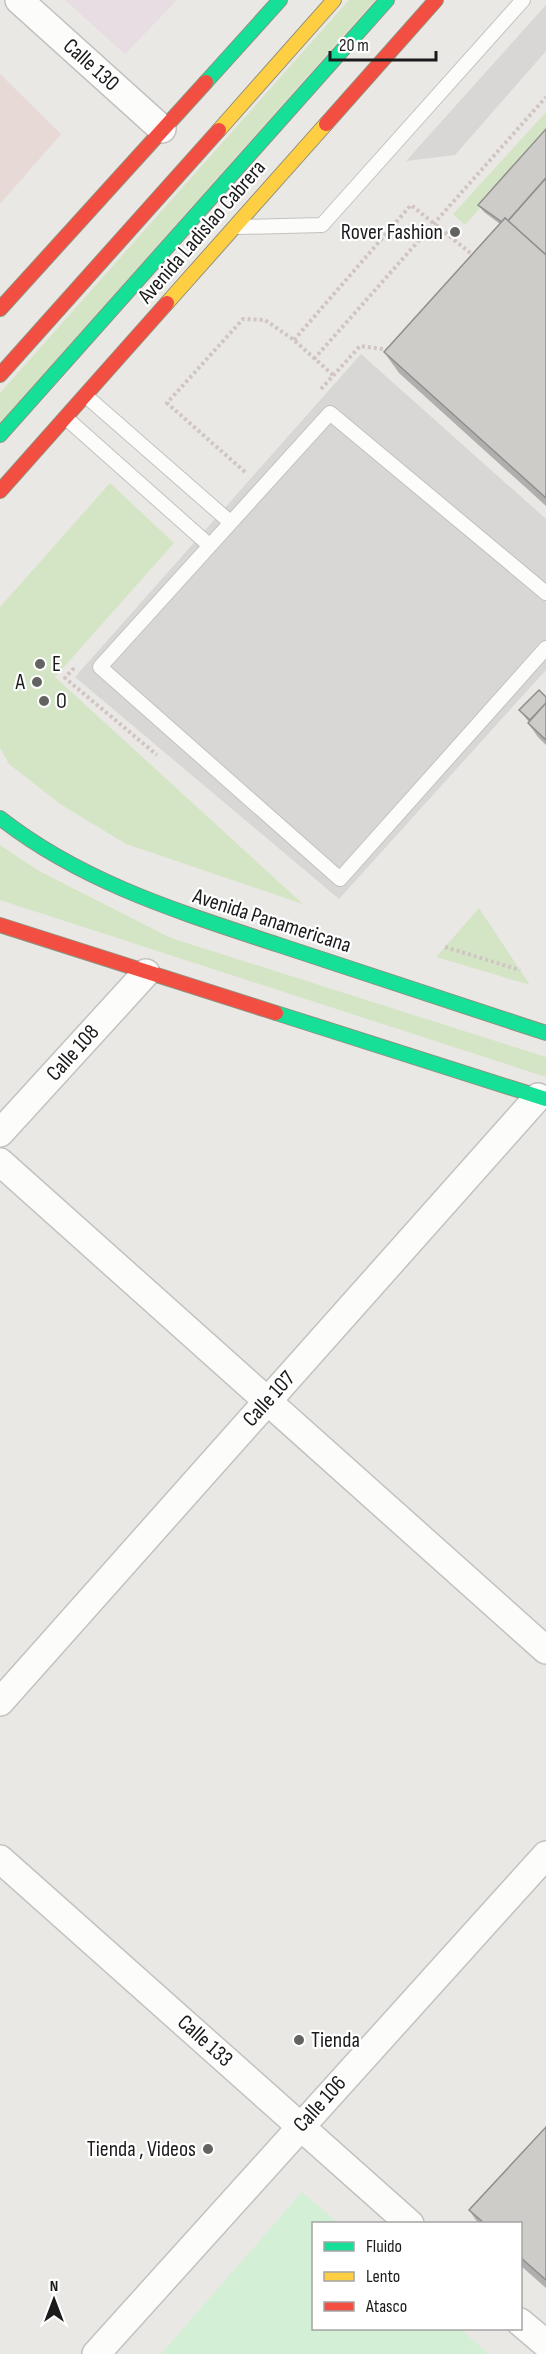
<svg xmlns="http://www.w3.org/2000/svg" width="546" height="2354" font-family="'Sofia Sans Condensed',sans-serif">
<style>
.commercial{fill:#e7dad6}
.industrial{fill:#e7dde2}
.religious{fill:#d8d7d5}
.grass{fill:#d4e5c5}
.park{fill:#d3efd5}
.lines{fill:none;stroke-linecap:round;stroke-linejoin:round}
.lane-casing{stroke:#c2c2c0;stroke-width:16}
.street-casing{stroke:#c2c2c0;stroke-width:30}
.fast-casing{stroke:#8f917e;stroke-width:16}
.slow-casing{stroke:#8f917e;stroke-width:16}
.jam-casing{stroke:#8f917e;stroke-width:16}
.path{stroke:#d0c5c2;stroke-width:4;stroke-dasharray:3 3;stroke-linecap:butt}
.lane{stroke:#fcfcfb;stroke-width:14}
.street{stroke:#fcfcfb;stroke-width:27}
.fast{stroke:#16e098;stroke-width:14}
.slow{stroke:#ffcf43;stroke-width:14}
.jam{stroke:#f24e42;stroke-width:14}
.wall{fill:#b1afad}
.building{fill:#ceccc9;stroke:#908f8d;stroke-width:1.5}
.poi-dot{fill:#636361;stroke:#fff;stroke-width:2}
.labels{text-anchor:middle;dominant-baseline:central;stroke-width:4.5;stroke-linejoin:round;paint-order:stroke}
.street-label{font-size:22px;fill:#1b1b1b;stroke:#fff}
.poi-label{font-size:22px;fill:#1b1b1b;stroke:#fff;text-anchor:end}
</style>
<rect width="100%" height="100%" fill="#eae8e4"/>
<!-- commercial -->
<polygon class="commercial" points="0,74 61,134 0,204"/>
<!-- industrial -->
<polygon class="industrial" points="65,0 177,0 125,54"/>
<!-- religious -->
<g class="religious">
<polygon points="546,5 546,51 455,155 406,161"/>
<polygon points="361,354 546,519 546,670 339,899 75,677"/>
</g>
<!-- grass -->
<g class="grass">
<polygon points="349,0 375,0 0,423 0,393"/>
<polygon points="546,112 546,135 465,225 453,214"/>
<polygon points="110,483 174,543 55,677 303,904 126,844 60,804 9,764 0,748 0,607"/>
<polygon points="0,845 39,871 171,938 546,1057 546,1077 0,900"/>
<polygon points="479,908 530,985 436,957"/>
</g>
<!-- park -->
<polygon class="park" points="302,2192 338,2223 314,2224 314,2328 460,2329 489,2354 161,2354"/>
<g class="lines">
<!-- lane casing -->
<g class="lane-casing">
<g id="lane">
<polyline points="239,227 322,225 523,0"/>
<polyline points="86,396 230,522"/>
<polyline points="66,418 209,545"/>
<polyline points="546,593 330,413 100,667 340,879 546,648"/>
</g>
</g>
<!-- street casing -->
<g class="street-casing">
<g id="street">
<polyline points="19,0 162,129"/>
<polyline points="0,1133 146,973"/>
<polyline points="0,1162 546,1650"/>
<polyline points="0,1702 538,1097"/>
<polyline points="0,1859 410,2224"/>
<polyline points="520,2322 546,2344"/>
<polyline points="96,2354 546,1855"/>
</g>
</g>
<!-- fast casing -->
<g class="fast-casing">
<g id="fast">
<polyline points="206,82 280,0"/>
<polyline points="0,435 387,0"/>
<path d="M0,818C83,883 180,912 279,945C368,975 457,1004 546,1033"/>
<polyline points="276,1013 546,1099"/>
</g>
</g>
<!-- slow casing -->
<g class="slow-casing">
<g id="slow">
<polyline points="219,130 334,0"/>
<polyline points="167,303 326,124"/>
</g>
</g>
<!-- jam casing -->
<g class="jam-casing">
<g id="jam">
<polyline points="326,124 436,0"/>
<polyline points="0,309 206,82"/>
<polyline points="0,375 219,130"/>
<polyline points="0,491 167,303"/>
<polyline points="0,925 276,1013"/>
</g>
</g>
<!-- path -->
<g class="path">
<polyline points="294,340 411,205 474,256"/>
<polyline points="314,359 546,97"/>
<polyline points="321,389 360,346 390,350"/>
<polyline points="245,472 167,403 243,319 265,320 294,340 333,375"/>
<polyline points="74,668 65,678 157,755"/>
<polyline points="445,947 520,970"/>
</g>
<!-- lane -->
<use href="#lane" class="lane"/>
<!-- street -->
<use href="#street" class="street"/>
<!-- fast -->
<use href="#fast" class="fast"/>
<!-- slow -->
<use href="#slow" class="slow"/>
<!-- jam -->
<use href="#jam" class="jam"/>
</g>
<!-- wall -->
<g class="wall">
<polygon points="546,129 546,506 399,373 384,352 500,224 484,212 478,205"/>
<polygon points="546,697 546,745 538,737 528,723 529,722 519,710"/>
<polygon points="546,2127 546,2288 520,2265 520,2223 478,2223 469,2210"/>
</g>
<!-- building -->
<g class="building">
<polygon points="546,129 546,178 508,221 505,218 502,222 478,205"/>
<polygon points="546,178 546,255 508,221"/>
<polygon points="505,218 546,255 546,498 384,352"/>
<polygon points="539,690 546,697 546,703 530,720 519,710"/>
<polygon points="546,703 546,740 528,723"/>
<polygon points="546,2127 546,2280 520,2257 520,2223 484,2223 469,2210"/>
</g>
<!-- markers -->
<g class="poi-dot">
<circle cx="455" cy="232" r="6"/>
<circle cx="40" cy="664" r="6"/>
<circle cx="37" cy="682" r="6"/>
<circle cx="44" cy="701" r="6"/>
<circle cx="299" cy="2040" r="6"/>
<circle cx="208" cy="2149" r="6"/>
</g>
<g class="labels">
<!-- street labels -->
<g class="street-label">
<text transform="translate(91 65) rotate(42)">Calle 130</text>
<text transform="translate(202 232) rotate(-49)">Avenida Ladislao Cabrera</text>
<text transform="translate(272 921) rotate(18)">Avenida Panamericana</text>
<text transform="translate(73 1053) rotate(-48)">Calle 108</text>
<text transform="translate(269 1399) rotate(-48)">Calle 107</text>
<text transform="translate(205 2041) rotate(42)">Calle 133</text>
<text transform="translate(320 2104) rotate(-48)">Calle 106</text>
</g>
<!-- poi labels -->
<g class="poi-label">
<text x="443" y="232">Rover Fashion</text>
<text x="52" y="664" text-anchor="start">E</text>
<text x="25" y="682">A</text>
<text x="56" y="701" text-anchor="start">O</text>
<text x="311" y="2040" text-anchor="start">Tienda</text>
<text x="196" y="2149">Tienda , Videos</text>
</g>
</g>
<!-- legend -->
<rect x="312" y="2222" width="210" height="108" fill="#ffffff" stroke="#a4a4a4" stroke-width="1.5"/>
<rect x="324" y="2242" width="30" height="9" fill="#16e098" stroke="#a4a4a4" stroke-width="1.5"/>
<text x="366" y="2252" font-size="18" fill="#1b1b1b">Fluido</text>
<rect x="324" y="2272" width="30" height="9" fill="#ffcf43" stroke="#a4a4a4" stroke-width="1.5"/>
<text x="366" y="2282" font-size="18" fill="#1b1b1b">Lento</text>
<rect x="324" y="2302" width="30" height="9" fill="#f24e42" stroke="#a4a4a4" stroke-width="1.5"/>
<text x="366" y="2312" font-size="18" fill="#1b1b1b">Atasco</text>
<!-- north arrow -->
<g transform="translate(54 2300)" stroke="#ffffff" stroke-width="4.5" paint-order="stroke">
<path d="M0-4.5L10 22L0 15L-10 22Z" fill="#1b1b1b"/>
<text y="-9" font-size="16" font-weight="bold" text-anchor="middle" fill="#1b1b1b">N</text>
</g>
<!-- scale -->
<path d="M330 51v9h106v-9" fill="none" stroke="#1b1b1b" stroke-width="3"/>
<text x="339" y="51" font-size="18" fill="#1b1b1b" stroke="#ffffff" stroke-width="4.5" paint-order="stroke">20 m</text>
</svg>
